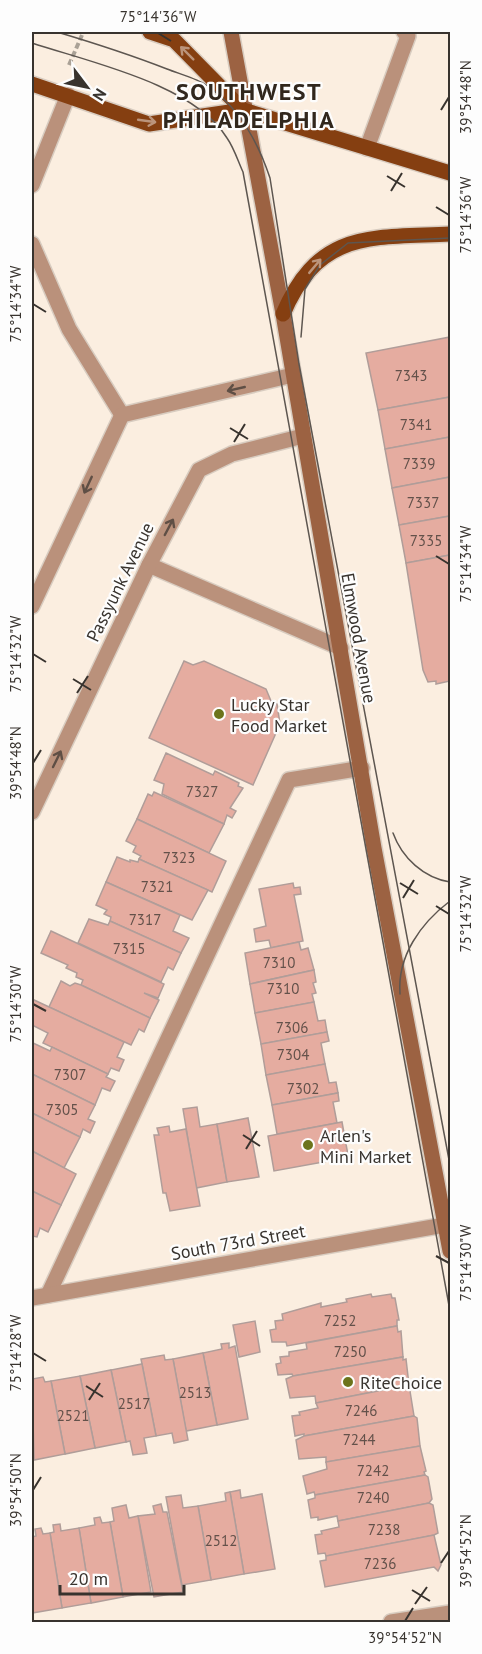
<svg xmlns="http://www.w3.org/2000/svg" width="482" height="1654" font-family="'PT Sans',sans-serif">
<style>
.building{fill:#e5aca0;stroke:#b09d99;stroke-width:1.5}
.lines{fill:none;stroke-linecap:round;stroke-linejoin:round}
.lane-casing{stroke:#d8ccc0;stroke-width:18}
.street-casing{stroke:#d8ccc0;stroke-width:18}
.secondary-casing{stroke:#d8ccc0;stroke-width:18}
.primary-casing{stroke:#d8ccc0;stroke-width:18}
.path{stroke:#aaa196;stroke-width:4;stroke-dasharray:6 3;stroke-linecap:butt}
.lane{stroke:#ba917b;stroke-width:15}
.street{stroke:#ba917b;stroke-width:15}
.secondary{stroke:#9c6242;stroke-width:15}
.primary{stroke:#853f11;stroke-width:15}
.tram{stroke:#5d5650;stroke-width:1.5}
.oneway{stroke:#bb947b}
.oneway2{stroke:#5f4f45}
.ticks{fill:none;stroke:#38332e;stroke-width:2}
.poi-dot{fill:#6c741c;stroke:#fdfdfd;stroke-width:2}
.labels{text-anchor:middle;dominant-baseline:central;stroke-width:4.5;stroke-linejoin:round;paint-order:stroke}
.number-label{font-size:15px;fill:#63514a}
.street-label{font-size:18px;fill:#38332e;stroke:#fdfdfd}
.poi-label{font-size:18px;fill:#38332e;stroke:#fdfdfd;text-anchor:start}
.district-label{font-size:24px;font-weight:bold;letter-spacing:1.5px;fill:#31271d;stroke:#fdfdfd}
.neatline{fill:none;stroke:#38332e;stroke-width:2}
.ticks-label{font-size:15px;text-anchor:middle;fill:#38332e}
</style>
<rect width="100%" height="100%" fill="#fbeee0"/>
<!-- building -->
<g class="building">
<polygon points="450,337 450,397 378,410 366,353"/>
<polygon points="450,397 450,437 385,449 378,410"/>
<polygon points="450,437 450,477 392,488 385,449"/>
<polygon points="450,477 450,516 399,525 392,488"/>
<polygon points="450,516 450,555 406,563 399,525"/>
<polygon points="450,555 450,681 436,684 436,681 428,682 423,670 406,563"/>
<polygon points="184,661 193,665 204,661 266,689 271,701 277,704 280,724 253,785 149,738"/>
<polygon points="166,753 213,775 215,771 239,783 238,786 243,788 230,808 236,811 232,818 227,815 224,824 162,794 164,784 154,780"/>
<polygon points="154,792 224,824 209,853 137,819 148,794 152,796"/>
<polygon points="137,819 226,861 212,892 139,859 141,856 133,852 136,846 126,841"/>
<polygon points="117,857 130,862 130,860 138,862 139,859 208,890 192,920 106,882"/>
<polygon points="106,882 180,915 173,931 189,938 181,953 110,921 111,917 104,914 107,910 96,905"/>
<polygon points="293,883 294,888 300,887 301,894 294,895 303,941 271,948 269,940 256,942 254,929 266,926 259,889"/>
<polygon points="89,919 108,925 110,921 181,953 173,970 168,967 161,982 78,943"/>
<polygon points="51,931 164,984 158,998 144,993 159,1000 150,1018 81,985 83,980 76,977 77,973 66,968 68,965 41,953"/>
<polygon points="299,942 301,950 308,948 314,970 250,984 245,953"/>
<polygon points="314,970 316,982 313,983 316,993 312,994 314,1002 255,1013 250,984"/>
<polygon points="61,981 70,986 75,983 81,985 150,1018 144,1032 139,1029 131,1045 49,1007"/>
<polygon points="32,999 124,1042 117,1057 124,1060 119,1071 111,1068 108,1074 43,1043 48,1033 32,1025"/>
<polygon points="314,1002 318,1021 325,1020 327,1032 261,1044 255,1013"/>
<polygon points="327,1032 329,1041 321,1043 325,1064 266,1075 261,1044"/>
<polygon points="33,1043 50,1051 52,1047 108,1074 106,1077 115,1081 110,1091 102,1088 95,1105 32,1074"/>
<polygon points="325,1064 329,1083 336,1082 338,1093 272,1105 266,1075"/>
<polygon points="32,1074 95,1105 88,1119 95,1122 90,1133 83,1129 80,1137 32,1113"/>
<polygon points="338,1093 339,1101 333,1102 337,1123 277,1134 272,1105"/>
<polygon points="197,1107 200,1127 217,1124 227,1182 196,1188 183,1109"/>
<polygon points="32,1113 80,1137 64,1168 32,1151"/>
<polygon points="248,1118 259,1177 227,1182 217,1124"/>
<polygon points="342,1122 348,1155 345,1158 274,1171 268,1136"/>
<polygon points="169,1126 170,1132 186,1129 200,1206 170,1211 166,1193 163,1193 154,1135 159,1135 157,1128"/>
<polygon points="32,1151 76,1174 61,1205 32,1191"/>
<polygon points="32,1191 61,1205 48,1232 40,1228 37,1237 32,1236"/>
<polygon points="371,1294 372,1297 391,1294 392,1298 395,1298 399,1320 397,1320 397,1326 287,1346 286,1342 272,1342 270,1330 276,1329 275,1321 283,1320 282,1314 321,1303 321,1307 347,1302 346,1299"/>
<polygon points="255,1321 260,1352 239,1357 233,1325"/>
<polygon points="397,1326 398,1332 401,1331 403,1357 293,1376 292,1374 278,1375 276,1364 281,1363 280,1357 289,1356 289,1352 307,1349 306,1343"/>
<polygon points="229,1343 229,1348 235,1346 248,1419 217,1425 203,1353 222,1349 221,1344"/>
<polygon points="203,1353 217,1425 186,1431 173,1359"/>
<polygon points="164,1355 165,1360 173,1359 188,1440 174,1443 172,1433 156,1436 141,1359"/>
<polygon points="403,1357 403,1360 406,1359 409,1385 316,1403 315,1396 290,1398 286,1379 293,1376"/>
<polygon points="142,1364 156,1436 144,1438 147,1453 133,1455 130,1441 126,1442 111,1370"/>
<polygon points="111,1370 126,1442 95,1448 80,1376"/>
<polygon points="80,1376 95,1448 65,1454 51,1381"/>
<polygon points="43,1377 45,1382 51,1381 65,1454 34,1460 32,1379"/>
<polygon points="409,1385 414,1416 304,1436 304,1434 295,1436 292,1416 300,1415 299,1412 318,1408 316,1403"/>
<polygon points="414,1416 417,1418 420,1446 326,1462 326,1457 299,1459 296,1440 304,1436"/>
<polygon points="420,1446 426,1471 424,1472 425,1475 315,1495 314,1492 307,1494 303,1476 327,1469 326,1462"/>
<polygon points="425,1475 428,1477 432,1499 429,1503 338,1521 337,1516 318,1520 318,1517 311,1518 308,1500 315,1498 315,1495"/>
<polygon points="240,1490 241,1498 262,1494 275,1569 244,1574 230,1492"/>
<polygon points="230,1492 244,1574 211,1580 198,1506 226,1501 225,1493"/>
<polygon points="181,1495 183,1508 198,1506 211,1580 182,1585 166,1497"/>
<polygon points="429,1503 433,1505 438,1533 434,1535 326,1556 325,1553 318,1554 315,1535 322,1534 321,1531 339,1527 338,1521"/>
<polygon points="161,1504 163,1512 167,1512 183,1592 154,1597 138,1516 155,1514 153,1506"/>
<polygon points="126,1505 129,1518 138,1516 151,1592 123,1597 110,1522 114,1521 112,1508"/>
<polygon points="100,1517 102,1523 110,1522 123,1597 91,1603 79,1528 95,1525 94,1518"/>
<polygon points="60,1524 61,1531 79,1528 91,1603 62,1608 50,1533 54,1532 53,1525"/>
<polygon points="41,1528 43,1534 50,1533 62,1608 32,1613 32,1537 36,1536 35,1529"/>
<polygon points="434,1535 441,1565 438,1571 434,1567 325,1587 320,1561 326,1560 326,1556"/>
</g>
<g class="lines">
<!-- lane casing -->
<g class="lane-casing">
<g id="lane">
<polyline points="367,148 408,36 404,32"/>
<polyline points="32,185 68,95"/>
<polyline points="32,244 69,329 122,415"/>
<polyline points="149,565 341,648"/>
<polyline points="48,1295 289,780 362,768"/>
</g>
</g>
<!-- street casing -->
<g class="street-casing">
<g id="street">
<polyline points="32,606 122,415 293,375"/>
<polyline points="32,812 149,565 199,470 232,454 303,436"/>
<polyline points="32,1298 450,1224"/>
<polyline points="391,1622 450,1613"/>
</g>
</g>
<!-- secondary casing -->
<g class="secondary-casing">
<polyline id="secondary" points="231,32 283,314 374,848 450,1251"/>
</g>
<!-- primary casing -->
<g class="primary-casing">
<g id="primary">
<polyline points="150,32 174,40 243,110"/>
<polyline points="32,84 149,124 243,110 450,173"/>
<path d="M283,314C319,229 372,238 450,234"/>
</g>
</g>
<!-- path -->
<polyline class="path" points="69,65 82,35"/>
<!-- lane -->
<use href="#lane" class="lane"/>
<!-- street -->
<use href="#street" class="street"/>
<!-- secondary -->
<use href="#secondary" class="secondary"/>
<!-- primary -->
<use href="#primary" class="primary"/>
<!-- tram -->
<g class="tram">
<path d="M57,32C94,43 131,55 167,69C182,75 200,79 213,90C242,112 259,145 270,178L299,364L450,1165"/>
<path d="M32,43C89,62 194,84 227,138C234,148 238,161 243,172L450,1311"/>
<polyline points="301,337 305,289 320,265 348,243 450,238"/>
<path d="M393,833C402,858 424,878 450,882"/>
<path d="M400,994C397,956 421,923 450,901"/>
</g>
</g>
<!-- one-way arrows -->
<defs><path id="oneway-shaft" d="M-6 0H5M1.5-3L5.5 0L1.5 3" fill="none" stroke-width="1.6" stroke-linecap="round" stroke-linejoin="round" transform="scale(1.5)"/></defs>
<g class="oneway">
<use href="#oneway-shaft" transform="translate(187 53) rotate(-135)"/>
<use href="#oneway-shaft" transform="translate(147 121) rotate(8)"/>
<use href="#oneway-shaft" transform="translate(315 266) rotate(-50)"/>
</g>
<g class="oneway2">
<use href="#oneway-shaft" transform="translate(236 389) rotate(167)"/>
<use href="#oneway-shaft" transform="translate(88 485) rotate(115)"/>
<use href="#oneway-shaft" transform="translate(169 527) rotate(-62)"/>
<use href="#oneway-shaft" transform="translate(57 759) rotate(-64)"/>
</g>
<!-- ticks -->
<path class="ticks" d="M158,33L171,41M441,110L449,97M387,176L405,187M391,191L402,173M436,207L449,215M33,304L46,312M230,428L248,439M234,442L245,424M436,556L449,564M33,654L46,662M73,679L91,690M77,693L88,676M33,763L41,750M400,883L418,894M403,898L414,880M436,906L449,914M33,1004L46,1011M243,1135L260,1146M246,1149L257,1131M436,1256L449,1263M33,1353L46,1361M86,1386L103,1397M89,1400L100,1383M33,1490L41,1477M441,1563L449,1551M412,1590L430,1601M415,1604L427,1587M405,1621L413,1608"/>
<!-- markers -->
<g class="poi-dot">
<circle cx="219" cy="714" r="6"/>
<circle cx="308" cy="1145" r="6"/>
<circle cx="348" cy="1382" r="6"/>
</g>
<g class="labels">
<!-- number labels -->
<g class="number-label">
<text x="411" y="375">7343</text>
<text x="416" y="424">7341</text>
<text x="419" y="463">7339</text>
<text x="423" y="502">7337</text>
<text x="426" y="540">7335</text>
<text x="202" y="791">7327</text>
<text x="179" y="857">7323</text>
<text x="157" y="886">7321</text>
<text x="145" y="919">7317</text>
<text x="129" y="948">7315</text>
<text x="279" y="962">7310</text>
<text x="283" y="988">7310</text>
<text x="292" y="1027">7306</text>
<text x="293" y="1054">7304</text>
<text x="70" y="1074">7307</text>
<text x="303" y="1088">7302</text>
<text x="62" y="1109">7305</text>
<text x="340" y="1320">7252</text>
<text x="350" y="1351">7250</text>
<text x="195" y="1392">2513</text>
<text x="134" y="1403">2517</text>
<text x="361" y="1410">7246</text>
<text x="73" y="1415">2521</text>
<text x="359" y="1439">7244</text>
<text x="373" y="1470">7242</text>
<text x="373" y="1497">7240</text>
<text x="384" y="1529">7238</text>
<text x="221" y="1540">2512</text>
<text x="380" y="1563">7236</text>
</g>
<!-- street labels -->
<g class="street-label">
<text transform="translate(120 582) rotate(-64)">Passyunk Avenue</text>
<text transform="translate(359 638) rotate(80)">Elmwood Avenue</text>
<text transform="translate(238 1242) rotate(-10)">South 73rd Street</text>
</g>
<!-- poi labels -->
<g class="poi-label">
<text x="231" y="704">Lucky Star<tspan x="231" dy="21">Food Market</tspan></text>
<text x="320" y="1135">Arlen's<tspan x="320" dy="21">Mini Market</tspan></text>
<text x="360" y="1382">RiteChoice</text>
</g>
<!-- district labels -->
<g class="district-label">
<text x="249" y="91">SOUTHWEST<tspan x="249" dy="28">PHILADELPHIA</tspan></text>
</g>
</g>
<!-- border -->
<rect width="482" height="1654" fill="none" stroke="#fdfdfd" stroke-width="66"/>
<!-- north arrow -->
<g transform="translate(87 87) rotate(122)" stroke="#fdfdfd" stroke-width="4.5" paint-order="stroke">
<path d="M0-4.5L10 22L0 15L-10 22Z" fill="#38332e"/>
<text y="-9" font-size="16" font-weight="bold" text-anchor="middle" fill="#38332e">N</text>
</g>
<!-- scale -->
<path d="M60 1585v9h124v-9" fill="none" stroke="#38332e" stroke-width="3"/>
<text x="69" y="1585" font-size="18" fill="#38332e" stroke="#fdfdfd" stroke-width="4.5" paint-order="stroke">20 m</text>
<rect x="33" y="33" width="416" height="1588" class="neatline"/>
<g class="ticks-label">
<text x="158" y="22">75°14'36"W</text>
<text transform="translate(466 97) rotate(-90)" y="5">39°54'48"N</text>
<text transform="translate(466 215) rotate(-90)" y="5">75°14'36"W</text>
<text transform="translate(16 304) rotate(-90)" y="5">75°14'34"W</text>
<text transform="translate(466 564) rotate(-90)" y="5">75°14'34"W</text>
<text transform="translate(16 654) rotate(-90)" y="5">75°14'32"W</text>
<text transform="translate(16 763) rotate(-90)" y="5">39°54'48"N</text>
<text transform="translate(466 914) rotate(-90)" y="5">75°14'32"W</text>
<text transform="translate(16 1004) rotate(-90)" y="5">75°14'30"W</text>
<text transform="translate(466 1263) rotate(-90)" y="5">75°14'30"W</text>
<text transform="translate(16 1353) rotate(-90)" y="5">75°14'28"W</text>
<text transform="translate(16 1490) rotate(-90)" y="5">39°54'50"N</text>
<text transform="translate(466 1551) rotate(-90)" y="5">39°54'52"N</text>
<text x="405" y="1643">39°54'52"N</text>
</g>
</svg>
